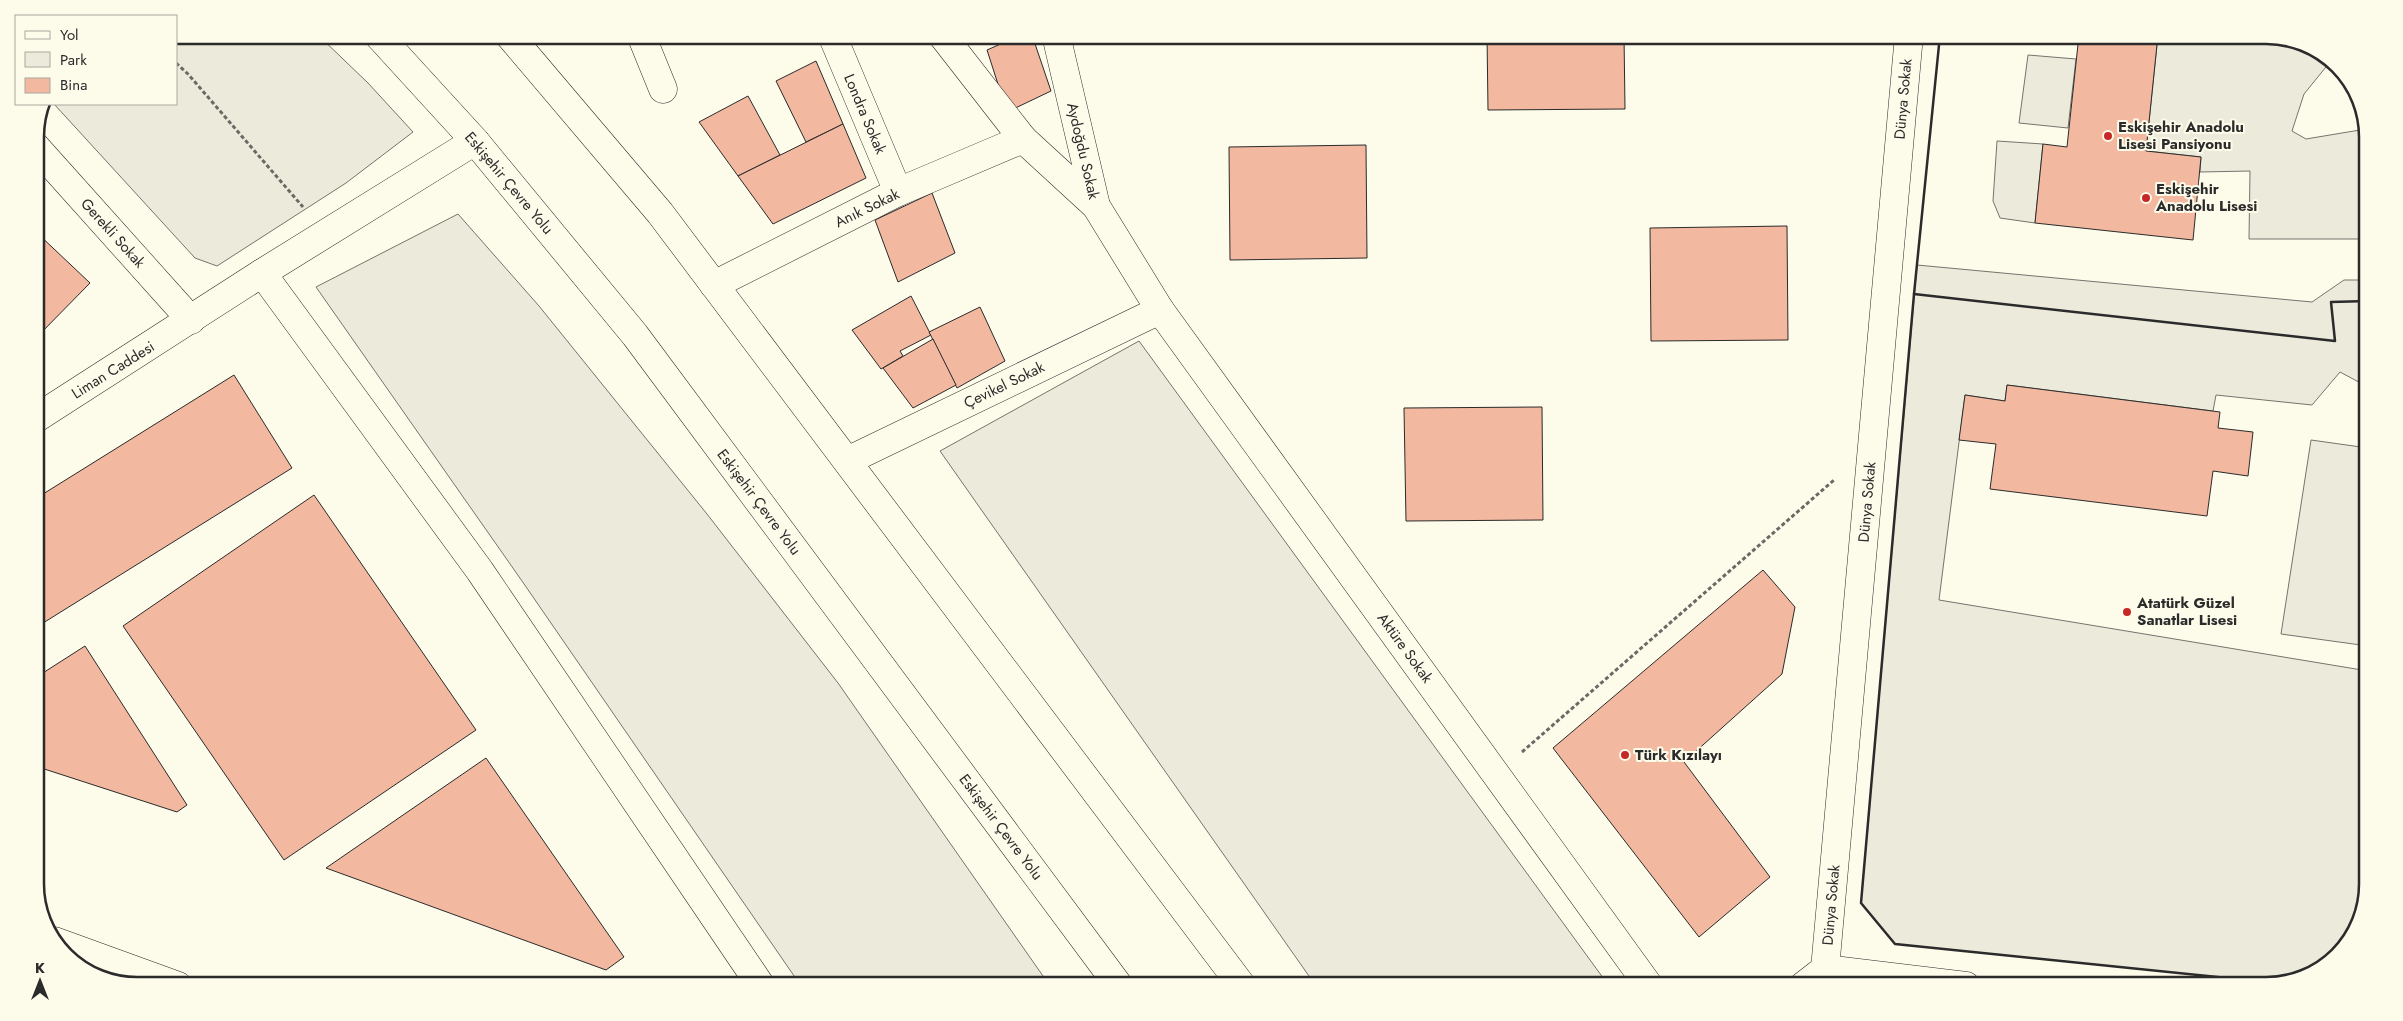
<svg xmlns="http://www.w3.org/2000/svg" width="2403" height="1021" font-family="Jost,sans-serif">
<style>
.green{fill:#ecebdb;stroke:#74746e}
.building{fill:#f2b8a0;stroke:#2b2b2b}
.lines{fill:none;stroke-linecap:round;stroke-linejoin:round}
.minor-casing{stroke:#2b2b2b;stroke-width:29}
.highway-casing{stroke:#2b2b2b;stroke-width:29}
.path{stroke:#6a6964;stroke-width:3;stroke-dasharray:4 2.5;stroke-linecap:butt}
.minor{stroke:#fdfbea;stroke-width:28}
.highway{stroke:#fdfbea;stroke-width:28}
.wall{stroke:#2b2b2b;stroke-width:2.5}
.poi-dot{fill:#c62828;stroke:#fdfbea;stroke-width:2}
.labels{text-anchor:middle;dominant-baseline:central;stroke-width:4;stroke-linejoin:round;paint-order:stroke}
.street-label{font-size:15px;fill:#2b2b2b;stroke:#fdfbea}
.poi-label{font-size:15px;font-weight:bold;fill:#2b2b2b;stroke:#fdfbea;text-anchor:start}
.rim{fill:none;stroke:#2b2b2b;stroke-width:2.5}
</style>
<rect width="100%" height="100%" fill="#fdfbea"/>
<!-- green -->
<g class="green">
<polygon points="176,35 318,35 368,83 413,132 346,183 217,266 195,258 54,104 176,104"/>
<polygon points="2158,35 2266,35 2305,43 2330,62 2304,94 2292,131 2306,139 2360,130 2366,127 2368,239 2249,239 2250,171 2200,172 2201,157 2146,151"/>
<polygon points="2028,55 2076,59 2068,128 2019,123"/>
<polygon points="1997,141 2043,144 2035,223 2000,218 1993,201"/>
<polygon points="458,214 539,306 707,514 838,683 1050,986 801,986 522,581 316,287"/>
<polygon points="1917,265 2312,302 2344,280 2368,280 2368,387 2340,372 2312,405 2216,395 2213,411 2007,385 2005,401 1965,395 1939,600 2368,671 2368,884 2360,923 2323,969 2276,983 1895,944 1861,903"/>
<polygon points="1139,341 1609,986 1316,986 940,451"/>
<polygon points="2311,440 2368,448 2368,646 2281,634"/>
</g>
<!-- building -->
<g class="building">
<polygon points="1021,35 1032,35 1051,91 1007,112 987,50"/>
<polygon points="1487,35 1624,35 1625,109 1488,110"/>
<polygon points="2079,35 2158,35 2146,151 2201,157 2193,240 2035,223 2043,144 2067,147"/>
<polygon points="816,61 843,124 806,142 776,81"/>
<polygon points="748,96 780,155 738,176 699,122"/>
<polygon points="843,124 866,178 773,224 738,176"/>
<polygon points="1366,145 1367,258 1230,260 1229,147"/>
<polygon points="932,193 955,253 898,282 875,220"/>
<polygon points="1787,226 1788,340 1651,341 1650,228"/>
<polygon points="35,231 90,283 35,339"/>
<polygon points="911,296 931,335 900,351 903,356 881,369 852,330"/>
<polygon points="980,307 1005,361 957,388 929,332"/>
<polygon points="933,339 956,385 913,408 883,368"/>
<polygon points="234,375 292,468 35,628 35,499"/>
<polygon points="2007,385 2220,412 2218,428 2253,432 2248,476 2213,471 2207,516 1990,489 1996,444 1959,440 1965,395 2005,401"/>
<polygon points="1542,407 1543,520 1406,521 1404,408"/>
<polygon points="314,495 476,730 284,860 123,626"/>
<polygon points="1763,570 1795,607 1782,674 1684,762 1770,877 1699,937 1553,748"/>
<polygon points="85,646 187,805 177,812 35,766 35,678"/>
<polygon points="486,758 624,957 606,970 326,868"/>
</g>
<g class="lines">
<!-- minor casing -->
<g class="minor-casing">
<g id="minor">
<polyline points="641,35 663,89"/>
<polyline points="832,35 898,192"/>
<polyline points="942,35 1023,139 1096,206"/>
<polyline points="1056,35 1096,206 1160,310 1649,986"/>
<polyline points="35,146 191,320"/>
<polyline points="262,273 480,571 761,986"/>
<polyline points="714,285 898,192 1023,139"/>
<polyline points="35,419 262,273 475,141"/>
<polyline points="847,461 1160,310"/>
<polyline points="54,941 178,986"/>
<polyline points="1825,969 1909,35"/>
<polyline points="1803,986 1825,969 1966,986"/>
</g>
</g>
<!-- highway casing -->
<g class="highway-casing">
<g id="highway">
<polyline points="378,35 475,141 635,335 1119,986"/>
<polyline points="509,35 660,213 1242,986"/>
</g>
</g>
<!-- path -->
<g class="path">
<polyline points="176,63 188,74 303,207"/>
<polyline points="1522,752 1834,480"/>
</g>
<!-- minor -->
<use href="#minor" class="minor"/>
<!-- highway -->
<use href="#highway" class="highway"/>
<!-- wall -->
<g class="wall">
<polyline points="1914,294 1940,35"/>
<polyline points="2276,983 1895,944 1861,903 1914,294 2335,341 2331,302 2368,301"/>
</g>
</g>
<!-- markers -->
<g class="poi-dot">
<circle cx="2108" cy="136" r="5"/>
<circle cx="2146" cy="198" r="5"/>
<circle cx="2127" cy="612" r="5"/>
<circle cx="1625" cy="755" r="5"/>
</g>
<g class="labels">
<!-- street labels -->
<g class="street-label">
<text transform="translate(1903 99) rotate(-85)">Dünya Sokak</text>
<text transform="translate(865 114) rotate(67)">Londra Sokak</text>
<text transform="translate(1083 151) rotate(77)">Aydoğdu Sokak</text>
<text transform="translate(509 183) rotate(50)">Eskişehir Çevre Yolu</text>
<text transform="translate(867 208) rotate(-26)">Anık Sokak</text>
<text transform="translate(113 233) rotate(48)">Gerekli Sokak</text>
<text transform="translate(113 370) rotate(-32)">Liman Caddesi</text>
<text transform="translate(1004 385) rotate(-26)">Çevikel Sokak</text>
<text transform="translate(759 502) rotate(53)">Eskişehir Çevre Yolu</text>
<text transform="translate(1867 502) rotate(-85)">Dünya Sokak</text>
<text transform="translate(1405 648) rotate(54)">Aktüre Sokak</text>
<text transform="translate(1001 827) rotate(53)">Eskişehir Çevre Yolu</text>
<text transform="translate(1831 905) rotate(-85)">Dünya Sokak</text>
</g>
<!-- poi labels -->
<g class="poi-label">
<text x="2118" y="127">Eskişehir Anadolu<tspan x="2118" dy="17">Lisesi Pansiyonu</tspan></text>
<text x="2156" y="189">Eskişehir<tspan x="2156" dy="17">Anadolu Lisesi</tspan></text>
<text x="2137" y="603">Atatürk Güzel<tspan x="2137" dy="17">Sanatlar Lisesi</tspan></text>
<text x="1635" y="755">Türk Kızılayı</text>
</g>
</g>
<!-- crop -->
<path d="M0 0H2403V1021H0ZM137 44H2266A93 93 0 0 1 2359 137V884A93 93 0 0 1 2266 977H137A93 93 0 0 1 44 884V137A93 93 0 0 1 137 44Z" fill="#fdfbea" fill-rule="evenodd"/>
<path class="rim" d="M137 44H2266A93 93 0 0 1 2359 137V884A93 93 0 0 1 2266 977H137A93 93 0 0 1 44 884V137A93 93 0 0 1 137 44Z"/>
<!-- legend -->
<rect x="15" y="15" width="162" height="90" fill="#fdfbea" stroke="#a9a89e"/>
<rect x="25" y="31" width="25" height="8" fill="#fdfbea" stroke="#a9a89e"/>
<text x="60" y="40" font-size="15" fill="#2b2b2b">Yol</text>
<rect x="25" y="52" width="25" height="15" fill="#ecebdb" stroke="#a9a89e"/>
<text x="60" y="65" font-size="15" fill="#2b2b2b">Park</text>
<rect x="25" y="78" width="25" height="15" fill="#f2b8a0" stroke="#a9a89e"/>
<text x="60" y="90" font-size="15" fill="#2b2b2b">Bina</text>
<!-- north arrow -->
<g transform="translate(40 981)" stroke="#fdfbea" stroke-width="4" paint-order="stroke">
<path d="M0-4L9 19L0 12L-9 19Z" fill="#2b2b2b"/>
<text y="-8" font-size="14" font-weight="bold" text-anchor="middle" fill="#2b2b2b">K</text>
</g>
</svg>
